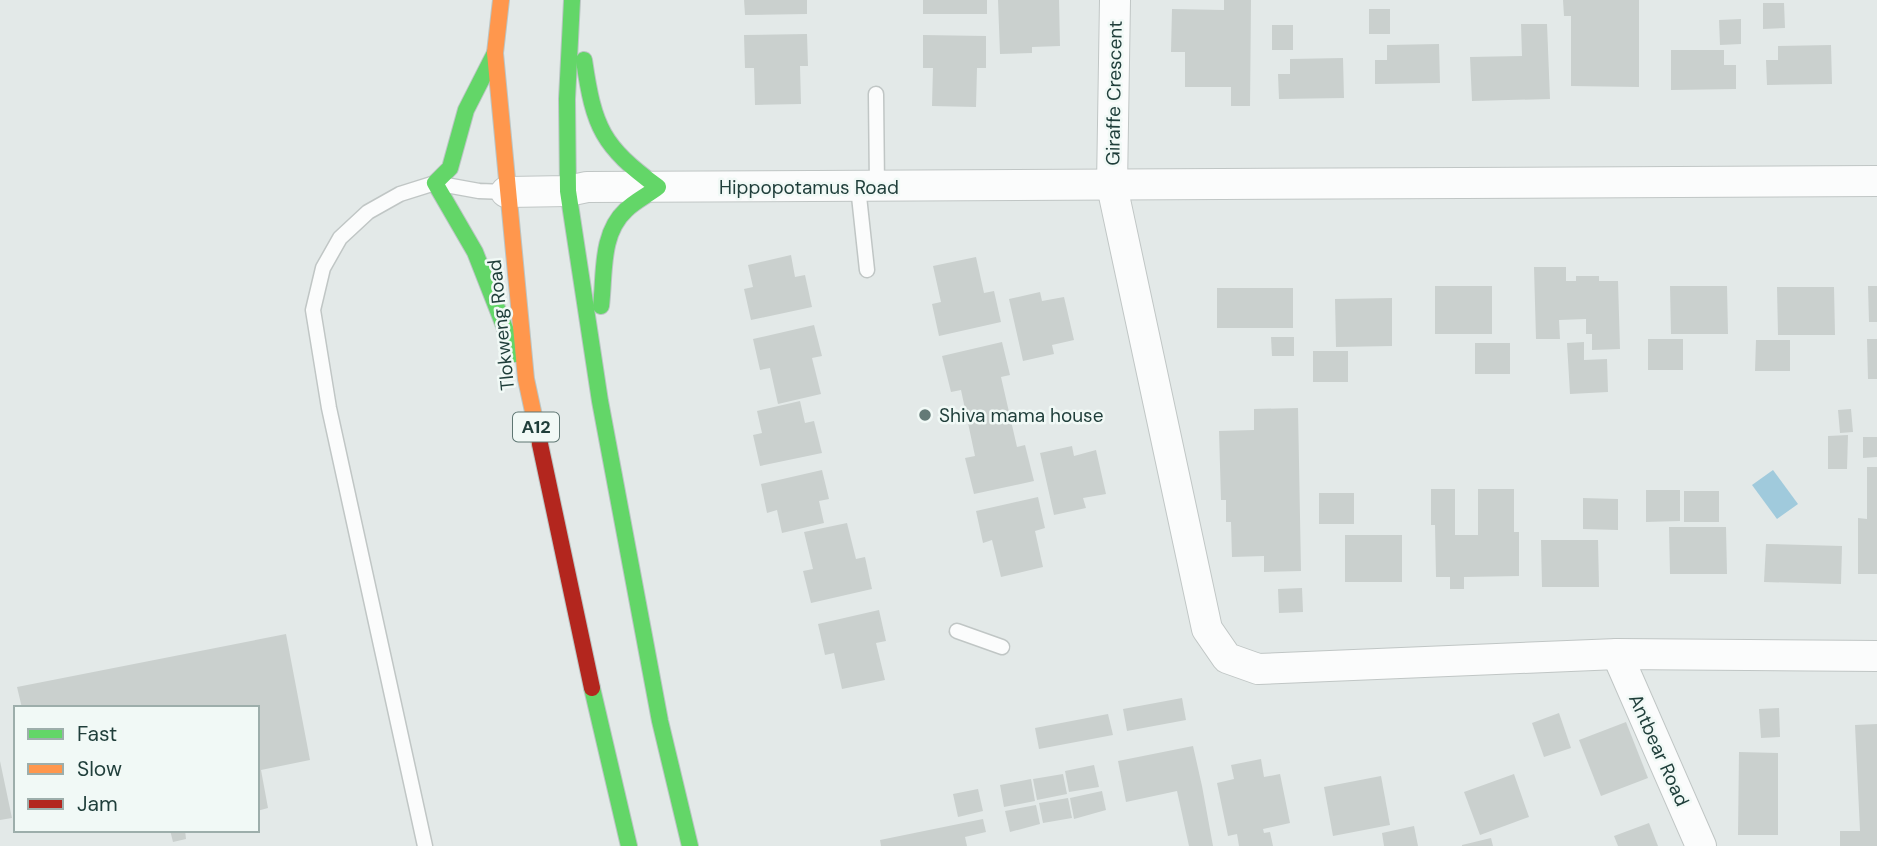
<svg xmlns="http://www.w3.org/2000/svg" width="1877" height="846" font-family="'DM Sans',sans-serif">
<style>
.water{fill:#a0cadc}
.building{fill:#cad0ce}
.lines{fill:none;stroke-linecap:round;stroke-linejoin:round}
.lane-casing{stroke:#c0c6c5;stroke-width:17}
.street-casing{stroke:#c0c6c5;stroke-width:32}
.fast-casing{stroke:#bbc5c4;stroke-width:18}
.slow-casing{stroke:#bbc5c4;stroke-width:18}
.jam-casing{stroke:#bbc5c4;stroke-width:18}
.lane{stroke:#fbfcfc;stroke-width:14}
.street{stroke:#fbfcfc;stroke-width:30}
.fast{stroke:#63d668;stroke-width:16}
.slow{stroke:#ff974d;stroke-width:16}
.jam{stroke:#b3261e;stroke-width:16}
.poi-dot{fill:#647a77;stroke:#f1f9f6;stroke-width:2.5}
.labels{text-anchor:middle;dominant-baseline:central;stroke-width:5;stroke-linejoin:round;paint-order:stroke}
.shield{fill:#f1f9f6;stroke:#5e7672;stroke-width:2}
.shield-label{font-size:18px;font-weight:bold;fill:#1f3e3a}
.street-label{font-size:19px;fill:#1f3e3a;stroke:#f1f9f6}
.poi-label{font-size:19px;fill:#1f3e3a;stroke:#f1f9f6;text-anchor:start}
</style>
<rect width="100%" height="100%" fill="#e3e9e8"/>
<!-- water -->
<polygon class="water" points="1773,470 1798,504 1777,519 1752,485"/>
<!-- building -->
<g class="building">
<polygon points="744,0 807,0 807,14 745,15"/>
<rect x="923" y="0" width="64" height="14"/>
<polygon points="998,0 1059,0 1060,46 1032,47 1032,53 1000,54"/>
<polygon points="1224,0 1251,0 1250,106 1231,106 1231,87 1185,87 1185,52 1171,52 1172,9 1224,10"/>
<polygon points="1563,0 1639,0 1639,87 1571,86 1571,16 1564,16"/>
<polygon points="1763,3 1784,3 1785,28 1763,29"/>
<rect x="1369" y="9" width="21" height="25"/>
<polygon points="1741,19 1741,44 1720,45 1719,20"/>
<polygon points="1521,24 1547,24 1550,99 1472,101 1470,57 1522,56"/>
<rect x="1272" y="25" width="21" height="25"/>
<polygon points="807,34 808,66 800,66 801,104 755,105 754,68 745,68 744,35"/>
<polygon points="923,35 986,36 986,68 977,68 976,107 932,106 933,68 923,68"/>
<polygon points="1439,44 1440,83 1375,84 1375,60 1387,60 1387,45"/>
<polygon points="1831,45 1832,84 1767,85 1766,60 1778,60 1778,46"/>
<polygon points="1671,50 1724,50 1724,65 1736,65 1736,89 1671,90"/>
<polygon points="1343,58 1344,98 1279,99 1278,74 1290,74 1290,59"/>
<polygon points="791,255 795,277 805,275 812,307 751,320 744,289 753,287 748,265"/>
<polygon points="976,257 984,293 994,291 1001,322 939,336 932,304 941,302 933,266"/>
<polygon points="1534,267 1566,267 1566,281 1576,281 1576,276 1599,276 1599,281 1618,281 1620,349 1592,350 1592,334 1586,334 1586,319 1559,320 1560,339 1536,339"/>
<rect x="1435" y="286" width="57" height="48"/>
<polygon points="1670,286 1727,286 1728,334 1671,334"/>
<polygon points="1868,286 1877,286 1877,322 1869,322"/>
<polygon points="1777,287 1834,287 1835,335 1778,335"/>
<rect x="1217" y="288" width="76" height="40"/>
<polygon points="1040,292 1042,301 1064,297 1074,340 1052,345 1054,354 1023,361 1009,299"/>
<polygon points="1392,298 1392,346 1336,347 1335,299"/>
<polygon points="814,325 822,356 812,358 821,394 778,404 770,368 760,370 753,339"/>
<polygon points="1271,337 1294,337 1294,356 1272,356"/>
<rect x="1648" y="339" width="35" height="31"/>
<polygon points="1867,339 1877,339 1877,379 1868,379"/>
<polygon points="1756,340 1790,340 1790,371 1755,371"/>
<polygon points="1002,342 1010,375 1001,377 1017,447 1025,445 1034,481 974,494 965,458 975,456 961,390 951,392 942,356"/>
<polygon points="1584,342 1584,360 1607,359 1608,392 1570,394 1567,343"/>
<rect x="1475" y="343" width="35" height="31"/>
<rect x="1313" y="351" width="35" height="31"/>
<polygon points="800,401 805,423 814,421 822,453 760,466 753,435 762,433 757,411"/>
<polygon points="1298,408 1301,571 1264,572 1264,556 1232,557 1231,522 1226,522 1226,500 1221,500 1219,431 1254,430 1254,409"/>
<polygon points="1851,409 1853,432 1840,433 1838,410"/>
<polygon points="1848,435 1847,469 1828,469 1828,436"/>
<polygon points="1863,437 1877,437 1877,457 1863,458"/>
<polygon points="1072,446 1074,456 1096,450 1106,494 1083,498 1086,508 1054,515 1040,453"/>
<polygon points="1867,467 1877,467 1877,574 1858,574 1858,518 1867,519"/>
<polygon points="822,470 829,499 819,501 824,523 782,533 777,510 767,513 761,484"/>
<polygon points="1431,489 1455,489 1455,535 1478,535 1478,489 1514,489 1514,532 1519,532 1519,576 1464,577 1464,589 1450,589 1450,577 1436,577 1435,525 1431,525"/>
<polygon points="1646,490 1680,490 1680,521 1646,522"/>
<rect x="1684" y="491" width="35" height="31"/>
<rect x="1319" y="493" width="35" height="31"/>
<polygon points="1038,497 1045,528 1035,531 1043,567 1001,577 992,540 983,543 976,511"/>
<polygon points="1583,498 1618,499 1618,530 1583,529"/>
<polygon points="847,523 856,559 865,557 872,589 811,603 803,571 813,569 804,532"/>
<polygon points="1669,527 1726,527 1727,574 1670,574"/>
<rect x="1345" y="535" width="57" height="47"/>
<polygon points="1541,540 1598,540 1599,587 1542,587"/>
<polygon points="1766,544 1842,546 1841,584 1764,582"/>
<polygon points="1302,588 1303,612 1279,613 1278,589"/>
<polygon points="879,610 886,641 876,643 885,680 842,689 834,653 825,655 818,624"/>
<polygon points="286,634 310,760 261,770 268,808 257,811 257,708 22,708 17,687"/>
<polygon points="1182,698 1186,720 1127,731 1123,709"/>
<polygon points="1779,708 1780,737 1761,738 1759,709"/>
<polygon points="1559,713 1571,748 1544,757 1532,723"/>
<polygon points="1108,714 1113,735 1039,749 1035,728"/>
<polygon points="1626,722 1648,778 1601,796 1579,740"/>
<polygon points="1877,724 1877,846 1840,846 1840,831 1860,831 1855,725"/>
<polygon points="1193,746 1202,786 1213,846 1189,846 1177,791 1126,802 1118,761"/>
<polygon points="1739,752 1778,753 1778,835 1738,835"/>
<polygon points="1261,759 1264,777 1280,774 1290,823 1263,829 1264,833 1270,832 1273,846 1239,846 1237,834 1228,836 1217,783 1234,779 1231,765"/>
<polygon points="0,761 12,818 0,820"/>
<polygon points="1094,765 1099,787 1069,792 1065,771"/>
<polygon points="1063,774 1067,794 1037,800 1033,779"/>
<polygon points="1514,774 1529,817 1480,835 1464,792"/>
<polygon points="1381,776 1390,825 1333,836 1324,787"/>
<polygon points="1031,779 1035,801 1004,807 1000,785"/>
<polygon points="978,789 983,811 958,817 953,794"/>
<polygon points="1102,791 1106,810 1074,819 1070,798"/>
<polygon points="1068,798 1072,818 1043,823 1039,803"/>
<polygon points="1036,805 1040,824 1010,832 1005,811"/>
<polygon points="983,819 986,832 965,837 967,846 881,846 880,840"/>
<polygon points="1649,823 1658,846 1618,846 1614,836"/>
<polygon points="1414,826 1418,846 1384,846 1382,833"/>
<polygon points="170,830 185,830 186,839 173,842"/>
<polygon points="1491,838 1493,846 1462,846 1462,845"/>
</g>
<g class="lines">
<!-- lane casing -->
<g class="lane-casing">
<g id="lane">
<polyline points="876,94 877,187"/>
<polyline points="858,187 867,270"/>
<polyline points="957,631 1002,647"/>
<polyline points="425,846 329,408 313,310 323,268 340,238 368,212 400,194 435,183 479,191 506,192"/>
</g>
</g>
<!-- street casing -->
<g class="street-casing">
<g id="street">
<polyline points="1115,0 1112,186 1207,629 1227,658 1258,669 1617,654 1877,656"/>
<polyline points="506,192 568,191 587,187 1877,181"/>
<polyline points="1617,654 1701,846"/>
</g>
</g>
<!-- fast casing -->
<g class="fast-casing">
<g id="fast">
<polyline points="572,0 567,99 568,191 600,401 660,721 690,846"/>
<polyline points="495,53 466,110 450,168 435,183 475,252 515,354"/>
<path d="M584,60C594,128 602,146 658,187C648,195 635,201 626,210C600,234 605,274 601,306"/>
<polyline points="592,688 629,846"/>
</g>
</g>
<!-- slow casing -->
<g class="slow-casing">
<polyline id="slow" points="501,0 495,53 526,379 540,444"/>
</g>
<!-- jam casing -->
<g class="jam-casing">
<polyline id="jam" points="540,444 592,688"/>
</g>
<!-- lane -->
<use href="#lane" class="lane"/>
<!-- street -->
<use href="#street" class="street"/>
<!-- fast -->
<use href="#fast" class="fast"/>
<!-- slow -->
<use href="#slow" class="slow"/>
<!-- jam -->
<use href="#jam" class="jam"/>
</g>
<!-- markers -->
<circle class="poi-dot" cx="925" cy="415" r="7"/>
<g class="labels">
<!-- shield labels -->
<rect class="shield" x="513" y="412.5" width="46" height="29" rx="5"/>
<g class="shield-label">
<text x="536" y="427">A12</text>
</g>
<!-- street labels -->
<g class="street-label">
<text transform="translate(1114 93) rotate(-89)">Giraffe Crescent</text>
<text x="809" y="187">Hippopotamus Road</text>
<text transform="translate(501 325) rotate(-96)">Tlokweng Road</text>
<text transform="translate(1659 750) rotate(66)">Antbear Road</text>
</g>
<!-- poi labels -->
<g class="poi-label">
<text x="939" y="415">Shiva mama house</text>
</g>
</g>
<!-- legend -->
<rect x="14" y="706" width="245" height="126" fill="#f1f9f6" stroke="#9daeab" stroke-width="2"/>
<rect x="28" y="729" width="35" height="10" fill="#63d668" stroke="#9daeab" stroke-width="2"/>
<text x="77" y="741" font-size="21" fill="#1f3e3a">Fast</text>
<rect x="28" y="764" width="35" height="10" fill="#ff974d" stroke="#9daeab" stroke-width="2"/>
<text x="77" y="776" font-size="21" fill="#1f3e3a">Slow</text>
<rect x="28" y="799" width="35" height="10" fill="#b3261e" stroke="#9daeab" stroke-width="2"/>
<text x="77" y="811" font-size="21" fill="#1f3e3a">Jam</text>
</svg>
